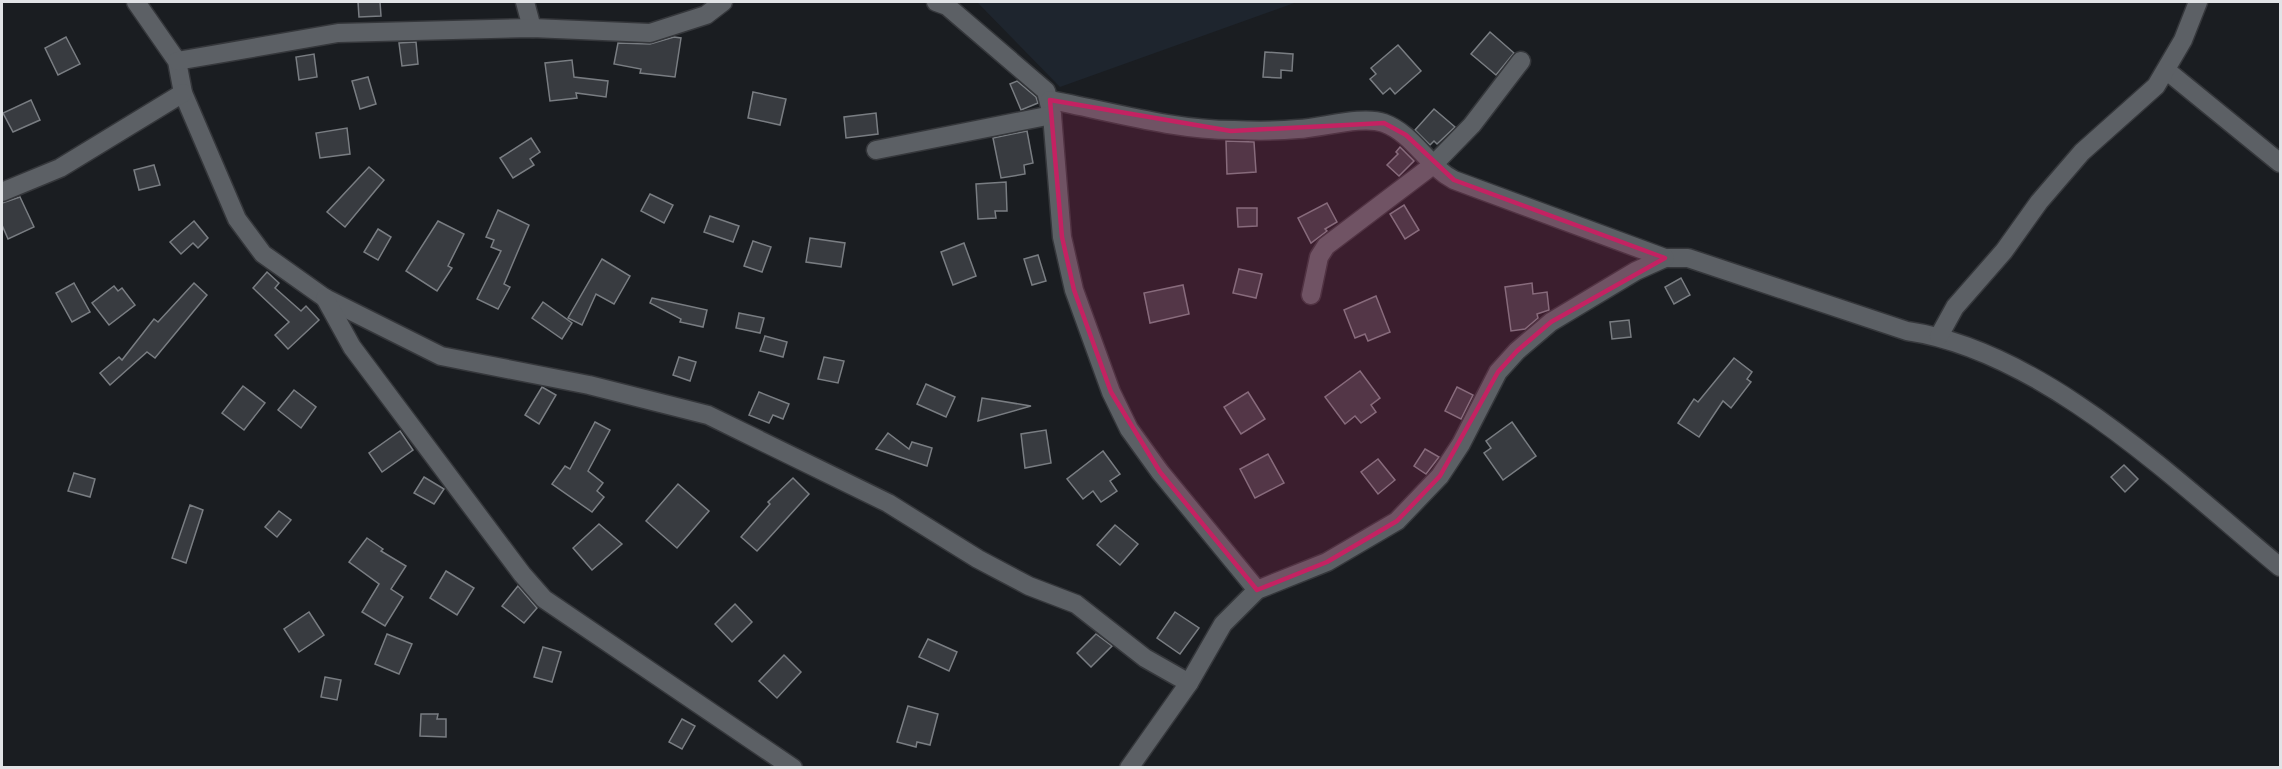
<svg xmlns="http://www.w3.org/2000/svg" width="2282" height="769" font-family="'Alegreya Sans',sans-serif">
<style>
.built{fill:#1e252e}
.building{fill:#383b40;stroke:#797d82;stroke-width:1.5}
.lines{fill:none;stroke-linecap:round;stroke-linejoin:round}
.minor-casing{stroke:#35373b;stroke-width:21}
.minor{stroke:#5c6065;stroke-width:18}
.marked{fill:#c42262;fill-opacity:0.2;stroke:#c42262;stroke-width:4.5;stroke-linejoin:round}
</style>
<rect width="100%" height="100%" fill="#1a1d21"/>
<!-- built -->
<polygon class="built" points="977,2 1297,2 1060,87"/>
<!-- building -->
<g class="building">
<polygon points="358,2 380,2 381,16 359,17"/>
<polygon points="1490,32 1514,53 1496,75 1471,54"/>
<polygon points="66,37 80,64 58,75 45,48"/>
<polygon points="674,37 681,38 675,77 640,73 641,69 614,64 618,43 650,44"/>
<polygon points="416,42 418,64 402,66 399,43"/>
<polygon points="1398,45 1421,71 1395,94 1390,88 1383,94 1370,79 1376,74 1371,68"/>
<polygon points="1265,52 1293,54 1292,71 1281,70 1281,78 1263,77"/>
<polygon points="314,54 317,77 299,80 296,57"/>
<polygon points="572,60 574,77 608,81 606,97 576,93 577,98 550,101 545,63"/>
<polygon points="368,77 376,104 360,109 352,81"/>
<polygon points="1017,81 1036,97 1038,103 1021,110 1010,84"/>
<polygon points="753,92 786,99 780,125 748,118"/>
<polygon points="31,100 40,120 13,132 3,113"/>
<polygon points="1434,109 1455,127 1437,144 1434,141 1430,145 1415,130"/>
<polygon points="876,113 878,134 846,138 844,117"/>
<polygon points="347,128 350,154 320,158 316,133"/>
<polygon points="1027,131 1033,163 1024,165 1025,174 1001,178 993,138"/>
<polygon points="531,138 540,152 530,159 534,165 513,178 500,158"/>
<polygon points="1226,141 1254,142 1256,172 1227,174"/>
<polygon points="1400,147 1414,161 1399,176 1387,165 1398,154 1396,152"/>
<polygon points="154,165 160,185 139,190 134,170"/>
<polygon points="369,167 384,180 345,227 327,212"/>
<polygon points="1006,182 1007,211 995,211 996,218 978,219 976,184"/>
<polygon points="650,194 673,205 664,223 641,211"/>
<polygon points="20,197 34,227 8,239 2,225 2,203"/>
<polygon points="1327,203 1337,222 1325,229 1327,231 1311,243 1298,218"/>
<polygon points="1404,205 1419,230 1405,239 1390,214"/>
<polygon points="1237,208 1257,208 1257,226 1238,227"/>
<polygon points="498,210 529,225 504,284 510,287 498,309 477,299 501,251 491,247 494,240 486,237"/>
<polygon points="710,216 739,226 733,242 704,232"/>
<polygon points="194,221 208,238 198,248 193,243 181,254 170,242"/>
<polygon points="438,221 464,234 448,266 452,268 437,291 406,271"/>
<polygon points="378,229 391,237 378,260 364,252"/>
<polygon points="810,238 845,243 841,267 806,262"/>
<polygon points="753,241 771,247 762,272 744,266"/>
<polygon points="964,243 976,276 953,285 941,252"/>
<polygon points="1038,255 1046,281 1032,285 1024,259"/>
<polygon points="602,259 630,276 614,304 596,294 582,325 568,318"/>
<polygon points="1239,269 1262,274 1256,298 1233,293"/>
<polygon points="267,272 279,283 275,288 301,311 306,306 319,320 288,349 275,335 289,322 253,288"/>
<polygon points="1681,278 1690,295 1674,304 1665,287"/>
<polygon points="74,283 90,312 72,322 56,293"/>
<polygon points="194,283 207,295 155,358 147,352 110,385 100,373 119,357 122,360 154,319 158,322"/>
<polygon points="1532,283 1533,294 1547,292 1549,310 1537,314 1538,318 1525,329 1511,331 1505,287"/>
<polygon points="1183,285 1189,314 1150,323 1144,293"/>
<polygon points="114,286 118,291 122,288 135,305 109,325 92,303"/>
<polygon points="1376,296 1390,332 1368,341 1365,334 1355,338 1344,310"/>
<polygon points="652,298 707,310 703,327 680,322 681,319 650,303"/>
<polygon points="543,302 572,323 562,339 532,318"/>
<polygon points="739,313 764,318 760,333 736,328"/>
<polygon points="1629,320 1631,337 1612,339 1610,322"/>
<polygon points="765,336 787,342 783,357 760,351"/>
<polygon points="679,357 696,362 690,381 673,375"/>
<polygon points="824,357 844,361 838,383 818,379"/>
<polygon points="1734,358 1752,372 1747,379 1751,382 1731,408 1723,401 1699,437 1678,423 1694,399 1698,402"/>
<polygon points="1360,371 1380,398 1371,405 1376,412 1361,423 1355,416 1345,424 1325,397"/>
<polygon points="926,384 955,397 946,417 917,404"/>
<polygon points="243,386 265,403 244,430 222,413"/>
<polygon points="542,387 556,395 539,424 525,415"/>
<polygon points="1457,387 1473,395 1461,419 1445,411"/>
<polygon points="294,390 316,407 301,428 278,410"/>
<polygon points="759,392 789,404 783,419 773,415 769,423 749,415"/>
<polygon points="1248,392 1265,419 1241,434 1224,407"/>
<polygon points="982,398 1031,406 978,421"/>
<polygon points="595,422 610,430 588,471 603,483 597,491 604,497 592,512 552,484 565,466 570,469"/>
<polygon points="1512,422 1536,456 1503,480 1484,453 1491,448 1486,441"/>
<polygon points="1046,430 1051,463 1025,468 1021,434"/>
<polygon points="400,431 413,450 382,472 369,453"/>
<polygon points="888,433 909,449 912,442 932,448 927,466 876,449"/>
<polygon points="1425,449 1439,457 1426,474 1414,466"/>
<polygon points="1103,451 1120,474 1110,481 1117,491 1101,502 1093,491 1083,499 1067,479"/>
<polygon points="1268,454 1284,483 1255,498 1240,469"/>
<polygon points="1378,459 1395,480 1378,494 1361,472"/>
<polygon points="2124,465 2138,479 2125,492 2111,477"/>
<polygon points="74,473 95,479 90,497 68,491"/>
<polygon points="424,477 444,489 434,504 414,493"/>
<polygon points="793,478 809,494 757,551 741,537 770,504 768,502"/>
<polygon points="678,484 709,511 677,548 646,521"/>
<polygon points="190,505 203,510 186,563 172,558"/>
<polygon points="279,511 291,520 277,537 265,527"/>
<polygon points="599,524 622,544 592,570 573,548"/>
<polygon points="1115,525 1138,544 1120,565 1097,545"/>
<polygon points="367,538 383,549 381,551 406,566 391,589 403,597 385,626 362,612 379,584 349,562"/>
<polygon points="446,571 474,588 457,615 430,598"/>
<polygon points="518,586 537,608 524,623 502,606"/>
<polygon points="735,604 752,622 732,642 715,624"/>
<polygon points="309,612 324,635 299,652 284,629"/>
<polygon points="1175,612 1199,628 1180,654 1157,638"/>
<polygon points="387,634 412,644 399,674 375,664"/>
<polygon points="1096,634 1112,646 1091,667 1077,653"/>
<polygon points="928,639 957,652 949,671 919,657"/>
<polygon points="543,647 561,652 552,682 534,677"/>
<polygon points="784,655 801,672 777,698 759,681"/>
<polygon points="325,677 341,680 337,700 321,697"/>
<polygon points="908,706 938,714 930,745 917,742 916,747 897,742"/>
<polygon points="421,714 438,714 437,719 446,719 446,737 420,736"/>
<polygon points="682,719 695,726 682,749 669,742"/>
</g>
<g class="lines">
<!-- minor casing -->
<g class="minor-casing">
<g id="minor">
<polyline points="136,2 177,61 183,93 237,219 263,254 325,298 441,356 589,385 708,415 888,503 978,559 1029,586 1076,604 1145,658 1189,683"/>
<polyline points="525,2 532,28"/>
<polyline points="936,2 947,6 1046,91 1052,115 1062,237 1074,290 1111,392 1129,429 1160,472 1257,590"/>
<polyline points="177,61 338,33 532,28 650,33 706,15 723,2"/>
<polyline points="2166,70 2280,163"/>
<path d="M1050,100C1109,111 1173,130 1234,130C1255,131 1277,131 1298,129C1322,128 1362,115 1384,123C1414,134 1427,166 1454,180L1665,258H1688L1907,331C2044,351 2176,481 2280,567"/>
<polyline points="876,150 1052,115"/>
<polyline points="2,192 60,168 183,93"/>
<polyline points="1311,295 1319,257 1326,246 1433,165 1472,125 1521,61"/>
<polyline points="325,298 352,347 522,574 544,599 793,768"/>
<polyline points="1939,336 1955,307 2004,251 2039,202 2082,152 2156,86 2183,40 2198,2"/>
<polyline points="1129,768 1189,683 1223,624 1257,590 1327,562 1397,521 1440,476 1461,444 1498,372 1517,351 1551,322 1636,271 1665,258"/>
</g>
</g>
<!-- minor -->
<use href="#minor" class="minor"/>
</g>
<!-- marked area -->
<path class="marked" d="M1050,100L1231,131L1384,123L1406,135L1454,180L1665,258L1551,322L1517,351L1498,372L1440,476L1397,521L1327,562L1257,590L1160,472L1111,392L1074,290L1062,237Z"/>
<!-- border -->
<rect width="2282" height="769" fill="none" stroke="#e1e3e6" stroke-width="6"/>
</svg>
